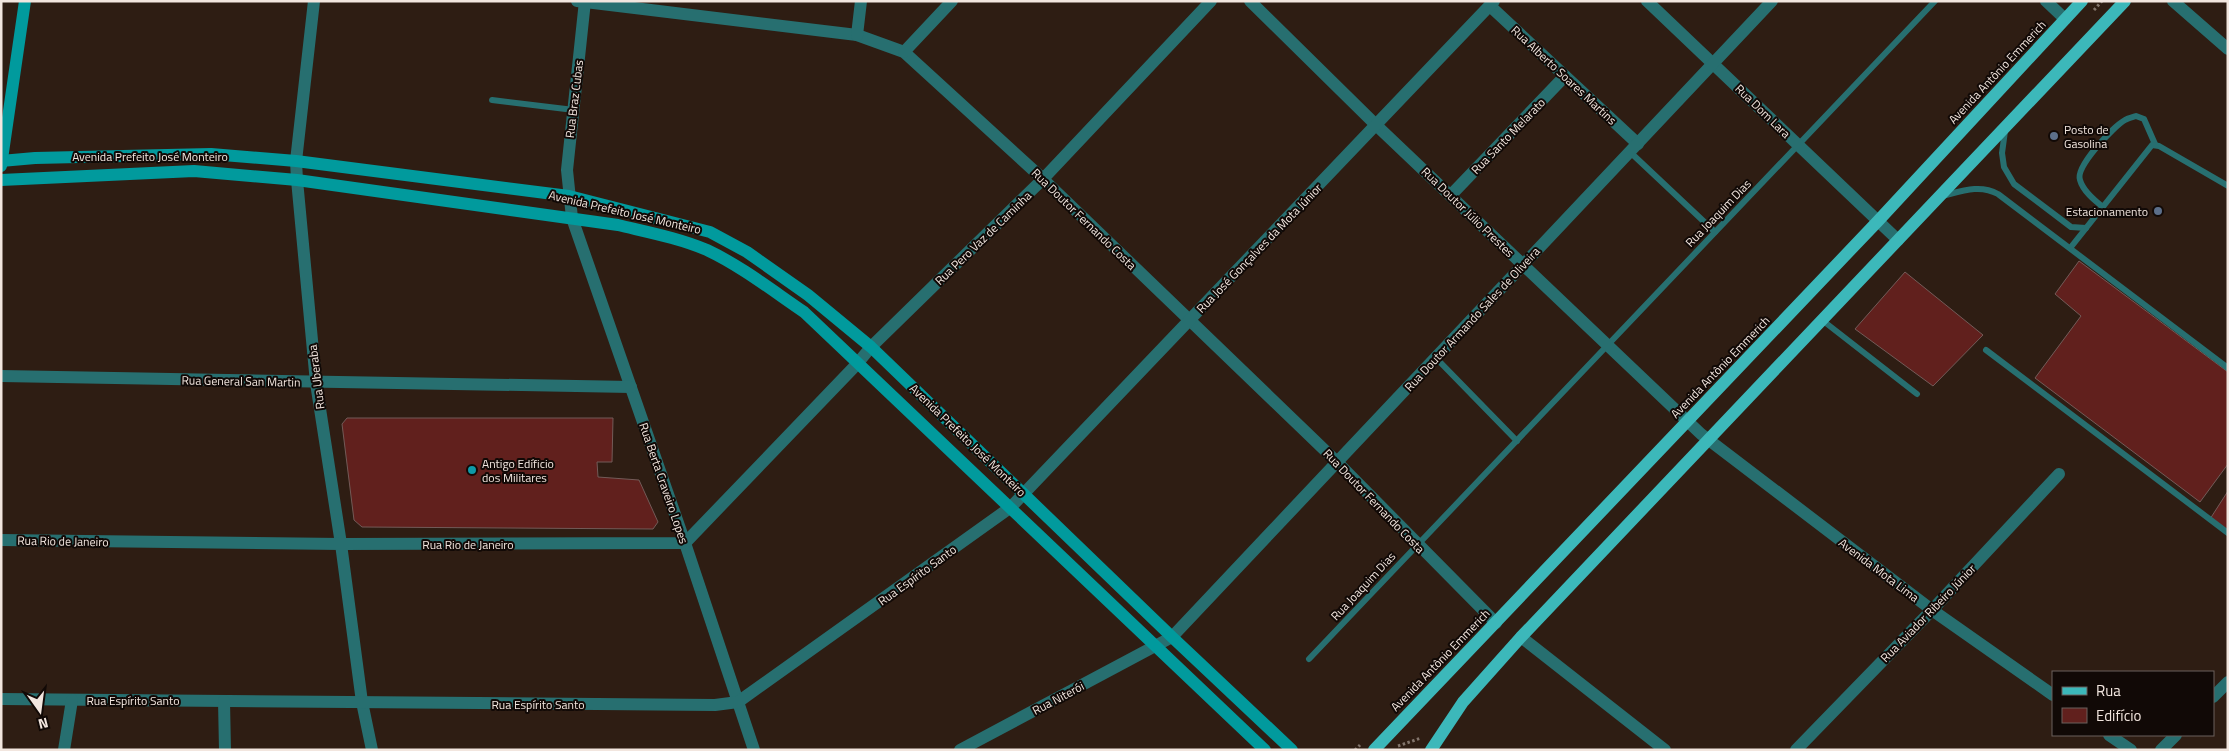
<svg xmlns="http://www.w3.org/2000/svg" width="2229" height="751" font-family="'Titillium Web',sans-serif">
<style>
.building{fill:#61201d;stroke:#735b58}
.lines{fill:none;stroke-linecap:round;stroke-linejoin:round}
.path{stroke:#83756c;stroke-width:3;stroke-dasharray:2.5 2.5;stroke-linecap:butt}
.lane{stroke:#276f70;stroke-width:6}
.street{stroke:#276f70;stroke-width:12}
.secondary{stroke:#019a9d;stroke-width:12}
.primary{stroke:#3cb8ba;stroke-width:12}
.service-dot{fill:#5c6f8a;stroke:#110906;stroke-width:2}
.culture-dot{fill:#0f9aa8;stroke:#110906;stroke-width:2}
.labels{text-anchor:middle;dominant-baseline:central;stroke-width:4;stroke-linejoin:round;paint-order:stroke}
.street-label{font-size:12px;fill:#f2e6df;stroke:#110906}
.poi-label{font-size:12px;fill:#f2e6df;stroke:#110906;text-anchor:start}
</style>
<rect width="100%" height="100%" fill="#2e1d13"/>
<!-- building -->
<g class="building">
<polygon points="2079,261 2228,372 2228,464 2200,502 2035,378 2081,316 2055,294"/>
<polygon points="1905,272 1983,335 1933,386 1855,329"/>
<polygon points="347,418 613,418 612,462 597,462 598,477 639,480 658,522 653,529 362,527 354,520 342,424"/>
<polygon points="2228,491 2228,533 2210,519"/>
</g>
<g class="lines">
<!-- path -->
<g class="path">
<polyline points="2094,10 2102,1"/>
<polyline points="1398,746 1421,738"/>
<polyline points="1355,750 1360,745"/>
</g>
<!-- lane -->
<g class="lane">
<polyline points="492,100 574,110"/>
<polyline points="2005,131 2002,153 2004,167 2014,184 2071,227 2086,228"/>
<polyline points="1630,152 1715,232"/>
<path d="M1942,196C1962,191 1980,184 1998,194L2228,368"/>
<path d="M2103,207C2094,200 2083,191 2080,180C2075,167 2113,127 2125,120C2128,118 2133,117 2136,116L2144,119L2155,144"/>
<polyline points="2071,247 2152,145 2159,146 2228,186"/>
<polyline points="1822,320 1917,394"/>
<polyline points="1986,350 2228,533"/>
<polyline points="1436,358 1517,441"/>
<polyline points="1309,659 1935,1"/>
</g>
<!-- street -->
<g class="street">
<polyline points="314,1 296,161 297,180 316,383 341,544 362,702 372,750"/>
<polyline points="577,1 857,35 904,52 1043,179 1337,462 1496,623"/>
<polyline points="585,1 567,170 572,218 685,543 754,750"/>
<polyline points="1250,1 1376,125 1701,434 1932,610 2053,695"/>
<polyline points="1647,1 1898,240"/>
<polyline points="2046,1 2065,19"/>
<polyline points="2173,1 2228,49"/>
<polyline points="1490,6 1638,144"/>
<polyline points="857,35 861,1"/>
<polyline points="904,52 952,1"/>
<polyline points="1451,195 1565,76"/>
<polyline points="1,376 631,387"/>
<polyline points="1,540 341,544 685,543 857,364 871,347 1043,179 1211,1"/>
<polyline points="1521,637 1665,750"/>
<polyline points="2213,697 2228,682"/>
<polyline points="1,699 715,705 738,702 1011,507 1494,1"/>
<polyline points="224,701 225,750"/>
<polyline points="2109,735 2131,750"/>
<polyline points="64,750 72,700"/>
<polyline points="960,750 1172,637 1772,1"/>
<polyline points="1796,750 1932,610 2059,474"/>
<polyline points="2161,750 2176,735"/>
</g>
<!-- secondary -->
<g class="secondary">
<polyline points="1,161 35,158 211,154 296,161 569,196 710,232 747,252 808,295 871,347 1172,637 1292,750"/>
<polyline points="1,166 25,1"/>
<path d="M1,180L194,171L297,180L618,225C647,232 679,238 707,250C741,266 773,291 804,312L1265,750"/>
</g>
<!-- primary -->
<g class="primary">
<polyline points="1374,750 1878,221 2082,1"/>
<polyline points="1431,750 1463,702 1521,637 2125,1"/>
</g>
</g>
<!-- markers -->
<g class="service-dot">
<circle cx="2054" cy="136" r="5"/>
<circle cx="2158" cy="211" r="5"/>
</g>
<circle class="culture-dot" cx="472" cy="470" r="5"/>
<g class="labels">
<!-- street labels -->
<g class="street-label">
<text transform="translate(1997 72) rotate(-47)">Avenida Antônio Emmerich</text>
<text transform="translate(1564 75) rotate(43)">Rua Alberto Soares Martins</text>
<text transform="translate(574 99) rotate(-83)">Rua Braz Cubas</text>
<text transform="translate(1763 111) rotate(44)">Rua Dom Lara</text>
<text transform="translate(1508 136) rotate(-46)">Rua Santo Melarato</text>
<text x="150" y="156">Avenida Prefeito José Monteiro</text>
<text transform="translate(625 212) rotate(13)">Avenida Prefeito José Monteiro</text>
<text transform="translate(1468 212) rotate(44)">Rua Doutor Júlio Prestes</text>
<text transform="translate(1718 213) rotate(-46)">Rua Joaquim Dias</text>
<text transform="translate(1084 219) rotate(44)">Rua Doutor Fernando Costa</text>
<text transform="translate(983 238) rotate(-44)">Rua Pero Vaz de Caminha</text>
<text transform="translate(1259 248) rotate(-46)">Rua José Gonçalves da Mota Júnior</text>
<text transform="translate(1472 319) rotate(-47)">Rua Doutor Armando Sales de Oliveira</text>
<text transform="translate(1720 367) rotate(-46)">Avenida Antônio Emmerich</text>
<text transform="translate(316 377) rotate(-97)">Rua Uberaba</text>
<text transform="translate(241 381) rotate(1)">Rua General San Martin</text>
<text transform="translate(968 440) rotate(44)">Avenida Prefeito José Monteiro</text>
<text transform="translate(664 483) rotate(71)">Rua Berta Craveiro Lopes</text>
<text transform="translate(1374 501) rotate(46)">Rua Doutor Fernando Costa</text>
<text transform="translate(63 541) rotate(1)">Rua Rio de Janeiro</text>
<text x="468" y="544">Rua Rio de Janeiro</text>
<text transform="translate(1879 570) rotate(37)">Avenida Mota Lima</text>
<text transform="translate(917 575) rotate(-36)">Rua Espírito Santo</text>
<text transform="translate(1363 586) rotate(-47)">Rua Joaquim Dias</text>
<text transform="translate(1928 613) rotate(-46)">Rua Aviador Ribeiro Júnior</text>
<text transform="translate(1440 660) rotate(-46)">Avenida Antônio Emmerich</text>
<text transform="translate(1058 698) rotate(-28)">Rua Niterói</text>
<text x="133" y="700">Rua Espírito Santo</text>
<text x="538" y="704">Rua Espírito Santo</text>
</g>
<!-- poi labels -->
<g class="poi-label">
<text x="2064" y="129">Posto de<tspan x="2064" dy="14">Gasolina</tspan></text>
<text x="2148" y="211" text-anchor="end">Estacionamento</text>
<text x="482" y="463">Antigo Edíficio<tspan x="482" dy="14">dos Militares</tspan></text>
</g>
</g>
<!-- border -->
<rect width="2229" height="751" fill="none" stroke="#f2e6df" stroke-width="5"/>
<!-- legend -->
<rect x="2052" y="671" width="162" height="65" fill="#110906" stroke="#6b615d"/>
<rect x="2062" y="687" width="25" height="8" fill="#3cb8ba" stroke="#6b615d"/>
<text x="2096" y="696" font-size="15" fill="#f2e6df">Rua</text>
<rect x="2062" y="708" width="25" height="15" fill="#61201d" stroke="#6b615d"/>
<text x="2096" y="721" font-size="15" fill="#f2e6df">Edifício</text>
<!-- north arrow -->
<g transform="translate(40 711) rotate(166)" stroke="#110906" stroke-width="4" paint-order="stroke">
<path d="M0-4L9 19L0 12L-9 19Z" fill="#f2e6df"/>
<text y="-8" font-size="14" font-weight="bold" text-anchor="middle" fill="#f2e6df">N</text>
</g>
</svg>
